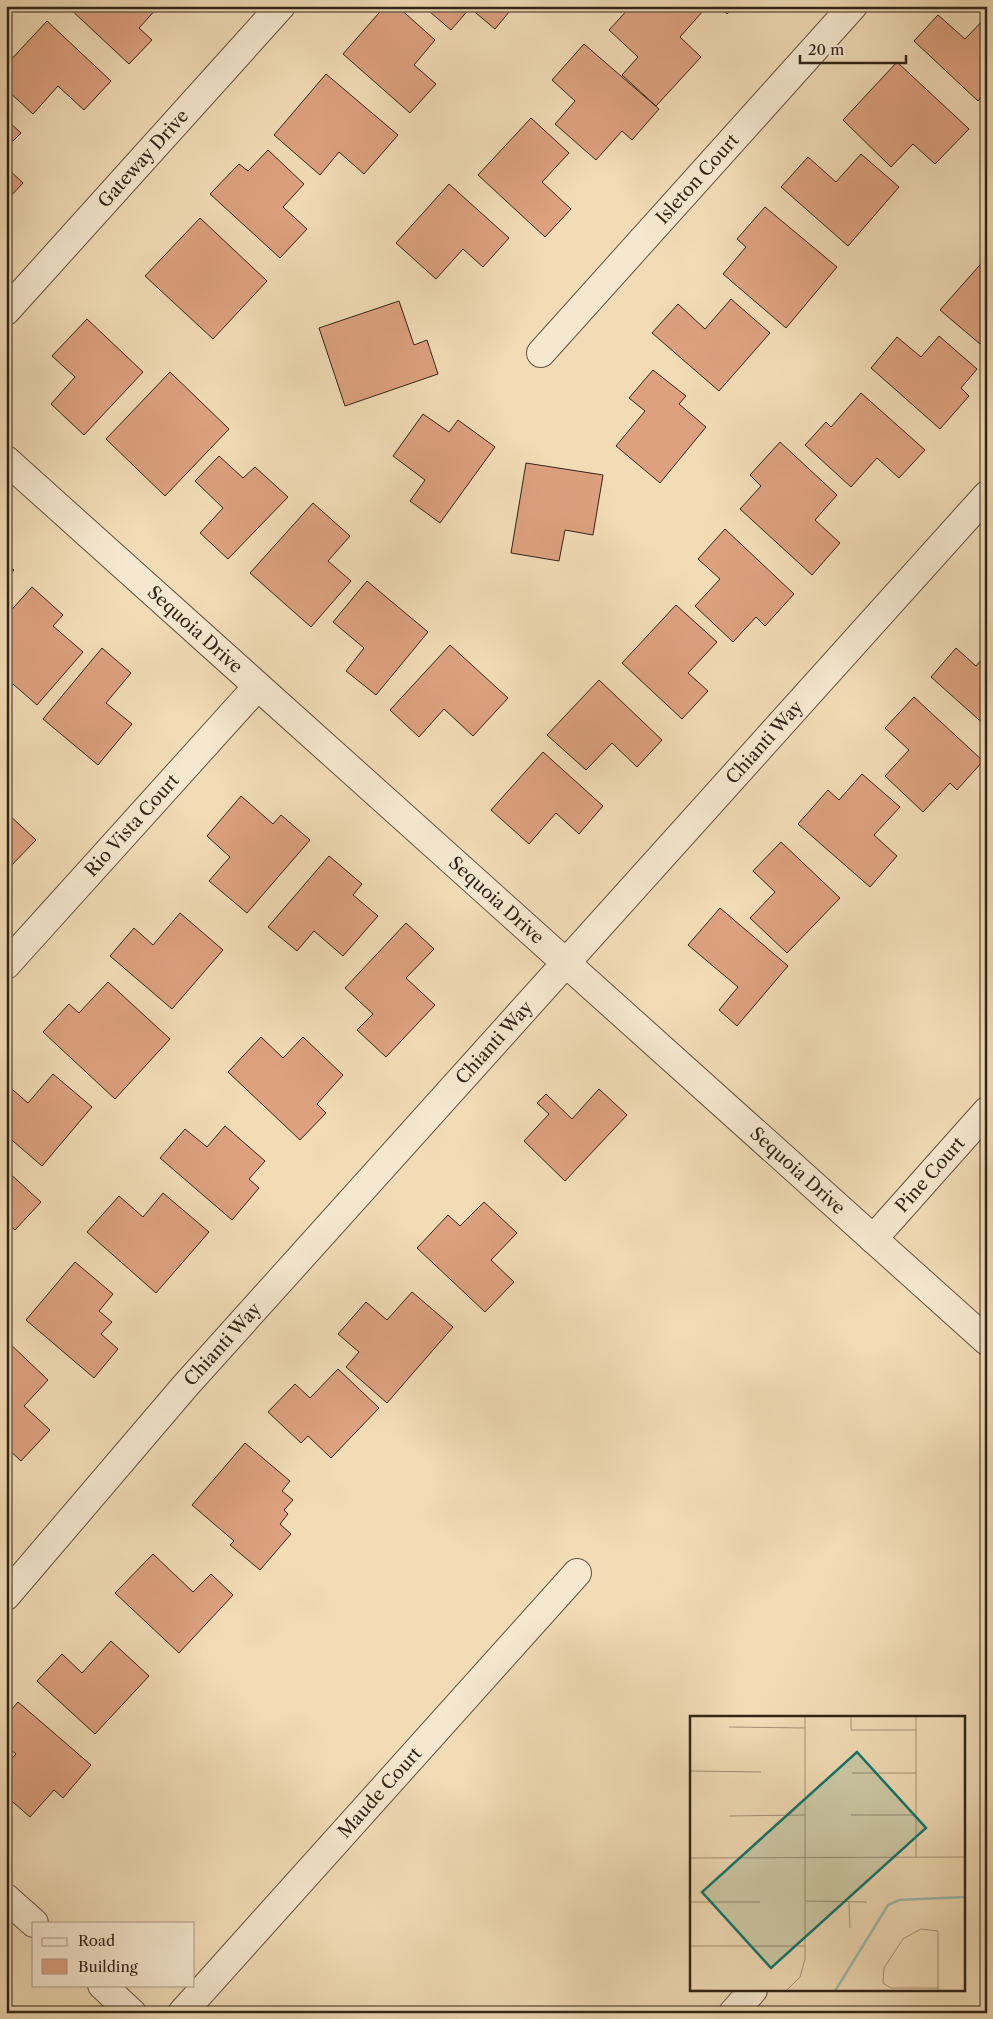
<svg xmlns="http://www.w3.org/2000/svg" width="993" height="2019" font-family="'Libre Caslon Text',serif">
<style>
.building{fill:#dda180;stroke:#322418}
.lines{fill:none;stroke-linecap:round;stroke-linejoin:round}
.street-casing{stroke:#625240;stroke-width:30}
.street{stroke:#f6e8d0;stroke-width:28}
.labels{text-anchor:middle;dominant-baseline:central;stroke-width:4.5;stroke-linejoin:round;paint-order:stroke}
.street-label{font-size:18px;fill:#322418;stroke:#f6e8d0}
.inset-river{fill:none;stroke:#9bbbaf;stroke-width:2.5}
.inset-road{fill:none;stroke:#a59277;stroke-width:1}
.view{fill:#0f766e;fill-opacity:0.15;stroke:#0f766e;stroke-width:2.5}
.inset-edge{fill:none;stroke:#322418;stroke-width:2.5}
</style>
<rect width="100%" height="100%" fill="#f1dcb6"/>
<filter id="stains"><feTurbulence type="fractalNoise" baseFrequency=".004" numOctaves="4"/><feColorMatrix values="0 0 0 0 .2 0 0 0 0 .09 0 0 0 0 .02 0 0 0 .5 -.17"/></filter>
<radialGradient id="worn" r=".72"><stop offset=".6" stop-color="#630" stop-opacity="0"/><stop offset="1" stop-color="#630" stop-opacity=".3"/></radialGradient>
<!-- building -->
<g class="building">
<polygon points="67,6 159,6 139,28 152,40 129,64"/>
<polygon points="385,6 397,6 435,40 414,65 436,84 410,113 343,54"/>
<polygon points="423,6 514,6 495,29 470,8 451,30"/>
<polygon points="631,6 698,6 703,11 680,37 701,57 656,106 622,75 638,57 609,30"/>
<polygon points="719,6 735,6 727,14"/>
<polygon points="938,15 965,39 987,16 987,91 978,101 914,41"/>
<polygon points="47,21 111,81 84,110 58,86 33,114 6,89 6,65"/>
<polygon points="584,44 659,109 632,140 622,131 596,160 555,124 575,101 552,80"/>
<polygon points="897,62 969,129 935,164 913,144 891,167 843,120"/>
<polygon points="326,74 398,135 364,174 339,152 320,175 274,135"/>
<polygon points="531,118 569,153 542,182 571,209 545,237 478,175"/>
<polygon points="6,119 21,133 6,148"/>
<polygon points="268,150 304,184 283,207 307,229 280,258 210,194 239,164 248,171"/>
<polygon points="861,154 899,187 848,246 781,187 808,157 836,182"/>
<polygon points="6,167 23,183 6,201"/>
<polygon points="449,184 509,238 483,267 463,249 436,279 396,243"/>
<polygon points="765,207 837,267 786,328 723,274 746,247 737,239"/>
<polygon points="200,218 267,281 213,339 145,276"/>
<polygon points="987,257 987,336 980,344 940,310"/>
<polygon points="731,299 770,333 719,391 652,333 678,304 705,329"/>
<polygon points="399,301 414,345 427,340 438,374 345,406 319,328"/>
<polygon points="87,319 143,372 84,435 51,404 75,377 52,356"/>
<polygon points="939,336 977,369 961,388 969,396 940,429 871,368 897,337 921,357"/>
<polygon points="653,370 686,396 679,404 706,427 660,483 616,446 645,411 629,398"/>
<polygon points="170,372 229,429 165,496 106,439"/>
<polygon points="861,393 925,450 899,478 877,458 851,487 805,445 826,422 831,427"/>
<polygon points="423,414 449,432 458,420 495,447 440,523 410,501 425,480 393,456"/>
<polygon points="780,442 837,495 815,520 840,543 812,575 740,509 761,486 750,475"/>
<polygon points="219,456 243,478 255,467 288,497 228,559 200,533 223,508 195,481"/>
<polygon points="526,463 603,475 593,535 565,530 559,561 511,553"/>
<polygon points="313,503 350,536 328,561 351,581 311,627 250,573"/>
<polygon points="725,529 794,594 765,626 756,617 733,642 695,606 720,579 698,559"/>
<polygon points="6,564 14,570 6,579"/>
<polygon points="367,581 428,632 376,695 346,671 364,648 333,622"/>
<polygon points="32,587 63,615 53,626 83,652 37,705 13,684 6,692 6,616"/>
<polygon points="676,605 717,642 688,673 708,691 682,719 622,663"/>
<polygon points="450,645 508,698 473,736 444,709 419,737 390,710"/>
<polygon points="102,648 131,673 106,703 132,724 98,765 43,719"/>
<polygon points="956,648 976,666 987,653 987,727 931,677"/>
<polygon points="599,680 662,740 637,767 612,743 586,770 547,735"/>
<polygon points="914,697 983,761 957,790 950,783 923,812 885,776 909,750 885,728"/>
<polygon points="543,752 603,806 579,834 556,813 529,844 491,810"/>
<polygon points="862,774 900,807 874,835 897,856 870,887 798,824 828,790 839,800"/>
<polygon points="241,796 273,824 281,815 310,840 247,913 209,881 230,857 207,836"/>
<polygon points="6,812 36,840 6,871"/>
<polygon points="781,842 840,898 787,953 750,918 775,892 753,871"/>
<polygon points="329,856 362,884 353,895 378,916 343,956 314,931 297,951 268,927"/>
<polygon points="720,908 788,966 737,1026 719,1010 738,987 688,945"/>
<polygon points="180,913 223,950 172,1009 110,956 134,928 153,945"/>
<polygon points="406,923 434,949 406,978 435,1005 386,1057 357,1030 373,1014 345,988"/>
<polygon points="108,982 170,1039 115,1099 43,1032 69,1004 79,1013"/>
<polygon points="261,1037 283,1058 303,1037 343,1075 317,1104 326,1113 300,1140 228,1072"/>
<polygon points="53,1074 92,1107 42,1166 6,1135 6,1084 28,1103"/>
<polygon points="599,1089 627,1115 565,1181 524,1141 549,1114 537,1103 546,1094 572,1119"/>
<polygon points="225,1126 265,1161 249,1179 259,1188 232,1220 160,1158 185,1129 207,1147"/>
<polygon points="6,1170 41,1202 15,1230 6,1222"/>
<polygon points="163,1193 209,1232 156,1293 87,1232 119,1196 143,1217"/>
<polygon points="484,1202 517,1233 491,1260 514,1282 485,1312 417,1248 448,1215 460,1226"/>
<polygon points="75,1262 113,1294 99,1311 112,1322 101,1334 118,1349 94,1378 26,1320"/>
<polygon points="412,1292 453,1327 387,1403 346,1367 359,1352 338,1334 366,1302 387,1320"/>
<polygon points="7,1341 48,1380 24,1406 50,1430 21,1461 6,1447"/>
<polygon points="338,1369 379,1408 331,1458 308,1436 301,1443 268,1412 295,1384 310,1398"/>
<polygon points="245,1443 290,1481 282,1491 293,1500 284,1510 288,1514 280,1524 291,1534 260,1570 230,1545 234,1541 192,1505"/>
<polygon points="153,1554 193,1592 211,1574 233,1595 179,1653 115,1593"/>
<polygon points="111,1641 149,1676 95,1734 37,1681 62,1654 82,1673"/>
<polygon points="18,1702 91,1765 63,1798 54,1790 30,1817 6,1796 6,1765 16,1754 6,1746 6,1716"/>
</g>
<g class="lines">
<!-- street casing -->
<g class="street-casing">
<g id="street">
<path id="s1" d="M6,311L281,6"/>
<path id="s2" d="M541,353L853,6"/>
<path id="s3" d="M6,460L987,1341"/>
<path id="s4" d="M6,965L257,687"/>
<path id="s5" d="M873,1239L987,1111"/>
<path id="s6" d="M6,1596L186,1385L987,495"/>
<polyline points="6,1898 34,1923"/>
<polyline points="102,1985 132,2013"/>
<path id="s7" d="M182,2013L577,1573"/>
<polyline points="733,2013 753,1990"/>
</g>
</g>
<!-- street -->
<use href="#street" class="street"/>
</g>
<g class="labels">
<!-- street labels -->
<g class="street-label">
<text stroke="none"><textPath href="#s1" startOffset="205">Gateway Drive</textPath></text>
<text stroke="none"><textPath href="#s2" startOffset="234">Isleton Court</textPath></text>
<text stroke="none"><textPath href="#s3" startOffset="254">Sequoia Drive</textPath></text>
<text stroke="none"><textPath href="#s6" startOffset="1142">Chianti Way</textPath></text>
<text stroke="none"><textPath href="#s4" startOffset="188">Rio Vista Court</textPath></text>
<text stroke="none"><textPath href="#s3" startOffset="659">Sequoia Drive</textPath></text>
<text stroke="none"><textPath href="#s6" startOffset="738">Chianti Way</textPath></text>
<text stroke="none"><textPath href="#s3" startOffset="1064">Sequoia Drive</textPath></text>
<text stroke="none"><textPath href="#s5" startOffset="86">Pine Court</textPath></text>
<text stroke="none"><textPath href="#s6" startOffset="332">Chianti Way</textPath></text>
<text stroke="none"><textPath href="#s7" startOffset="296">Maude Court</textPath></text>
</g>
</g>
<!-- overview -->
<g transform="translate(690 1716)">
<rect width="275" height="275" fill="#f1dcb6"/>
<path class="inset-river" d="M145,275L198,189L209,184L275,181"/>
<path class="inset-road" d="M161,0V14H226M39,11L115,12M0,55L71,56M162,57H226M161,99H226M39,100L115,99M226,141V0M0,142L275,141M116,185L177,186M159,185L160,212M0,186H70M0,230H115M0,274L56,275M96,275L110,261L115,243V0M248,275V215L231,213L213,223L194,252L193,267L201,272H248"/>
<path class="view" d="M167,36L236,112L81,252L12,176Z"/>
<rect width="275" height="275" class="inset-edge"/>
</g>
<!-- margin -->
<rect width="993" height="2019" fill="none" stroke="#f1dcb6" stroke-width="25"/>
<rect x="8" y="8" width="978" height="2004" fill="none" stroke="#322418" stroke-width="2.5"/>
<rect x="12" y="12" width="968" height="1994" fill="none" stroke="#322418"/>
<!-- legend -->
<rect x="32" y="1922" width="162" height="65" fill="#f6e8d0" stroke="#a89a86"/>
<rect x="42" y="1938" width="25" height="8" fill="#f6e8d0" stroke="#a89a86"/>
<text x="78" y="1946" font-size="15" fill="#322418">Road</text>
<rect x="42" y="1959" width="25" height="15" fill="#dda180" stroke="#a89a86"/>
<text x="78" y="1972" font-size="15" fill="#322418">Building</text>
<!-- scale -->
<path d="M800 55v8h106v-8" fill="none" stroke="#322418" stroke-width="2.5"/>
<text x="808" y="55" font-size="15" fill="#322418" stroke="#f6e8d0" stroke-width="4" paint-order="stroke">20 m</text>
<rect width="100%" height="100%" filter="url(#stains)"/>
<rect width="100%" height="100%" fill="url(#worn)"/>
</svg>
